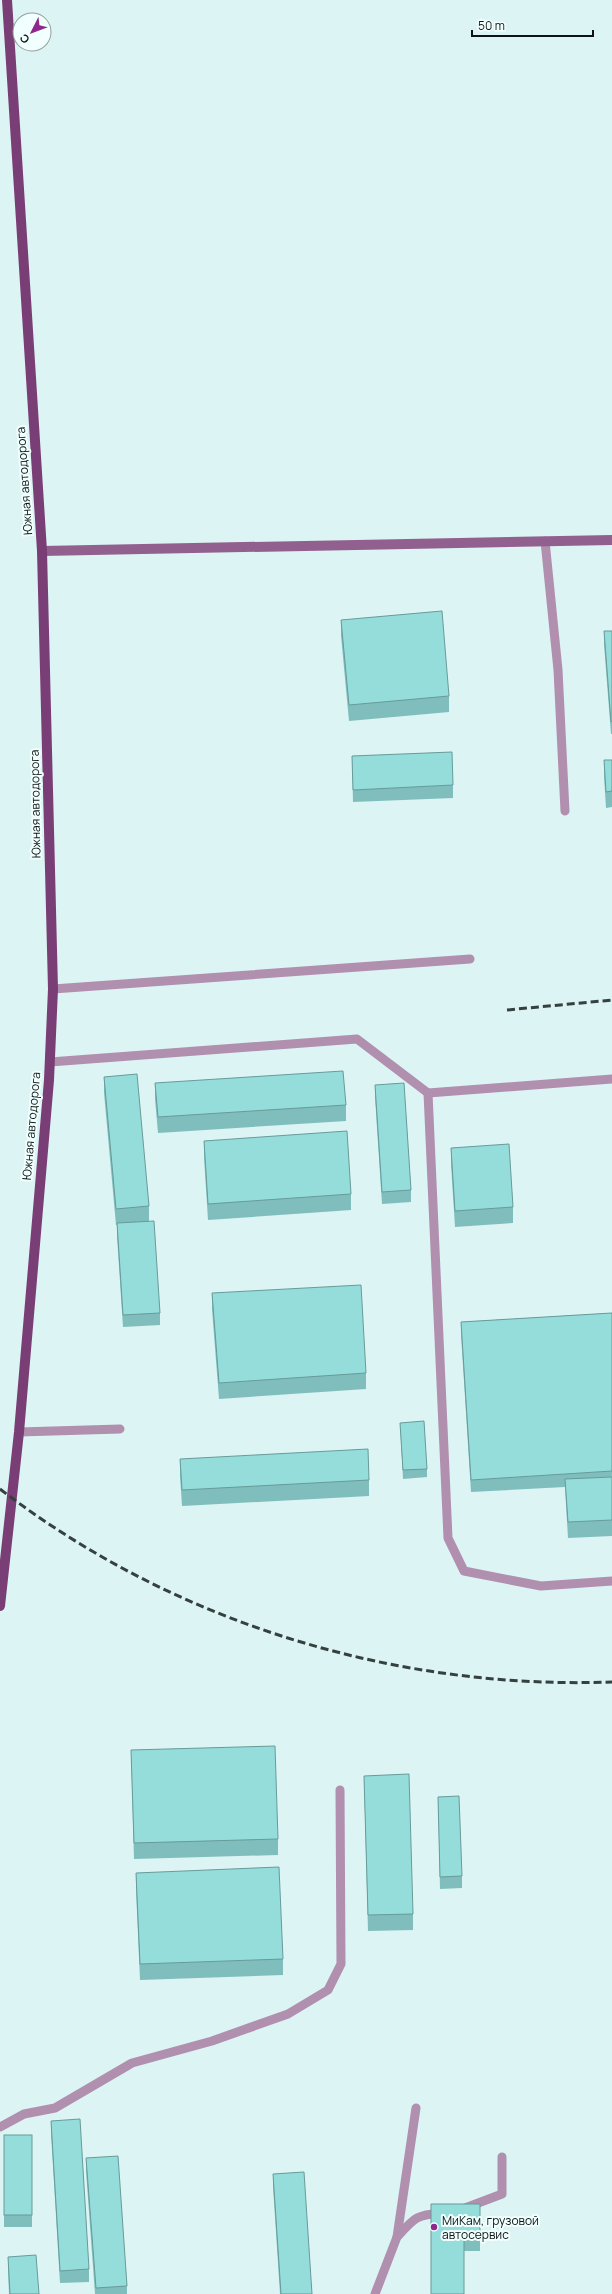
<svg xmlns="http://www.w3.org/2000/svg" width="612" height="2294" font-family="Manrope,sans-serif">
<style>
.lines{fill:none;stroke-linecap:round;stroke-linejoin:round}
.lane{stroke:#b18fae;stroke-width:9}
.secondary{stroke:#91608e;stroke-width:10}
.primary{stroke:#7a3e76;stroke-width:10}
.rail{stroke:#354140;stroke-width:3;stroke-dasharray:8 4;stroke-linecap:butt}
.wall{fill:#7fbebc}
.building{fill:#94dddb;stroke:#689b99}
.poi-dot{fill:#8f278c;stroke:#f1fffe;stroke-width:1.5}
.labels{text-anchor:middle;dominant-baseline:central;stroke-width:4;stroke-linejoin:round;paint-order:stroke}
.street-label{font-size:12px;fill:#0c1514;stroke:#f1fffe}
.poi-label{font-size:12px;fill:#0c1514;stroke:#f1fffe;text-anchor:start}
</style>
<rect width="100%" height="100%" fill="#dcf4f3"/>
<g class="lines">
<!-- lane -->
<g class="lane">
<polyline points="545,541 558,670 565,811"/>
<polyline points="53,989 470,959"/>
<polyline points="50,1062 357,1039 428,1093 612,1079"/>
<polyline points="428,1093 448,1538 464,1571 541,1586 612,1581"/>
<polyline points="19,1432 120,1429"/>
<polyline points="0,2127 24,2114 55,2108 132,2063 212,2041 288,2014 328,1990 341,1964 340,1790"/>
<polyline points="465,2208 502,2194 502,2157"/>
<path d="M397,2237C415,2217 416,2215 442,2213"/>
<polyline points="375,2294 397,2237 416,2108"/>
</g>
<!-- secondary -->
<polyline class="secondary" points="42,551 612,540"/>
<!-- primary -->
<polyline class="primary" points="0,1606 19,1432 49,1080 53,989 42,551 7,0"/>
<!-- rail -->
<g class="rail">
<polyline points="507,1010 612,1000"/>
<path d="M0,1489C173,1622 394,1690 612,1682"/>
</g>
</g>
<!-- wall -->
<g class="wall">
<polygon points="341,620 449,696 449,712 349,721 341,636"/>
<polygon points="604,631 612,631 612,734 611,734 604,644"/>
<polygon points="352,756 453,785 453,798 353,802"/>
<polygon points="604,760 612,760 612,807 606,808 604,776"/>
<polygon points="104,1077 149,1206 149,1222 160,1313 160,1325 123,1327 117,1236 117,1225 116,1225 104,1093"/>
<polygon points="155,1083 346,1105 346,1121 158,1133 155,1099"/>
<polygon points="375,1085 411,1190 411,1202 382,1204 375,1097"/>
<polygon points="204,1141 351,1194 351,1210 208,1220 204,1157"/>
<polygon points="451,1148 513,1207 513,1223 455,1227 451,1164"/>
<polygon points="212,1293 366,1373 366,1389 219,1399 212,1309"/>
<polygon points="612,1313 612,1536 568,1538 565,1487 471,1492 461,1334 461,1322"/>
<polygon points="400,1423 427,1469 427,1477 403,1479"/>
<polygon points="180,1459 369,1480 369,1496 182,1506 180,1475"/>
<polygon points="131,1750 278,1839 278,1855 134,1859"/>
<polygon points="364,1776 413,1914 413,1930 368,1931"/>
<polygon points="438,1797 462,1876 462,1888 440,1889"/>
<polygon points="136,1873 283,1959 283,1975 140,1980 136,1889"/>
<polygon points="51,2121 89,2269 89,2282 60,2283 51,2133"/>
<rect x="4" y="2135" width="28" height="92"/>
<polygon points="86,2158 127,2286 127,2294 95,2294 86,2171"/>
<polygon points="273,2174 312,2294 280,2294 273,2186"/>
<polygon points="480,2204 480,2251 464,2251 431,2294"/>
<polygon points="8,2257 39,2294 9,2294 8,2269"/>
</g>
<!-- building -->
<g class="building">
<polygon points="442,611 449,696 349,705 341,620"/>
<polygon points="604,631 612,631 612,721 611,722"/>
<polygon points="452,752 453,785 353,790 352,756"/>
<polygon points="604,760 612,760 612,791 606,792"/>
<polygon points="343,1071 346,1105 158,1117 155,1083"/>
<polygon points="137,1074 149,1206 116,1209 104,1077"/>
<polygon points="404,1083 411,1190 382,1192 375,1085"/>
<polygon points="347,1131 351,1194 208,1204 204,1141"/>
<polygon points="509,1144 513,1207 455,1211 451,1148"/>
<polygon points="154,1221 160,1313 123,1315 117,1223"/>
<polygon points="361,1285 366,1373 219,1383 212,1293"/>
<polygon points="612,1313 612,1471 471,1480 461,1322"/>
<polygon points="424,1421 427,1469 403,1470 400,1423"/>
<polygon points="368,1449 369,1480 182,1490 180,1459"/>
<polygon points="612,1477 612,1520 568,1522 565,1479"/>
<polygon points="275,1746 278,1839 134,1843 131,1750"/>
<polygon points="409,1774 413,1914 368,1915 364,1776"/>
<polygon points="459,1796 462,1876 440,1877 438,1797"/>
<polygon points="279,1867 283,1959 140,1964 136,1873"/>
<polygon points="80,2119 89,2269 60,2271 51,2121"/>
<rect x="4" y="2135" width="28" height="80"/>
<polygon points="118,2156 127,2286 96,2288 86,2158"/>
<polygon points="304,2172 312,2294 281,2294 273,2174"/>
<polygon points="431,2204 480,2204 480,2235 464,2235 464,2294 431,2294"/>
<polygon points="36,2255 39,2294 10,2294 8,2257"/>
</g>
<!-- markers -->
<circle class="poi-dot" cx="434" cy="2227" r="4"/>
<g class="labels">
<!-- street labels -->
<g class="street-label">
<text transform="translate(24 481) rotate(-94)">Южная автодорога</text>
<text transform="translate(35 804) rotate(-91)">Южная автодорога</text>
<text transform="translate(31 1126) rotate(-85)">Южная автодорога</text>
</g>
<!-- poi labels -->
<g class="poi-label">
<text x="442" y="2220">МиКам, грузовой<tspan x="442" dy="14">автосервис</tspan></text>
</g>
</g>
<!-- north arrow -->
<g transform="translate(32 32) rotate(228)"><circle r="19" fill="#f1fffe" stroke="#95a1a0"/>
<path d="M0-3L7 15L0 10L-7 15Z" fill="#8f278c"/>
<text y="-6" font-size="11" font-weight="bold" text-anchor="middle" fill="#0c1514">С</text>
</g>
<!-- scale -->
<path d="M472 30v6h121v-6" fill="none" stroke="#0c1514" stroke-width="2"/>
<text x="478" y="30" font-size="12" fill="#0c1514" stroke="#f1fffe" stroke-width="3" paint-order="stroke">50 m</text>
</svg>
